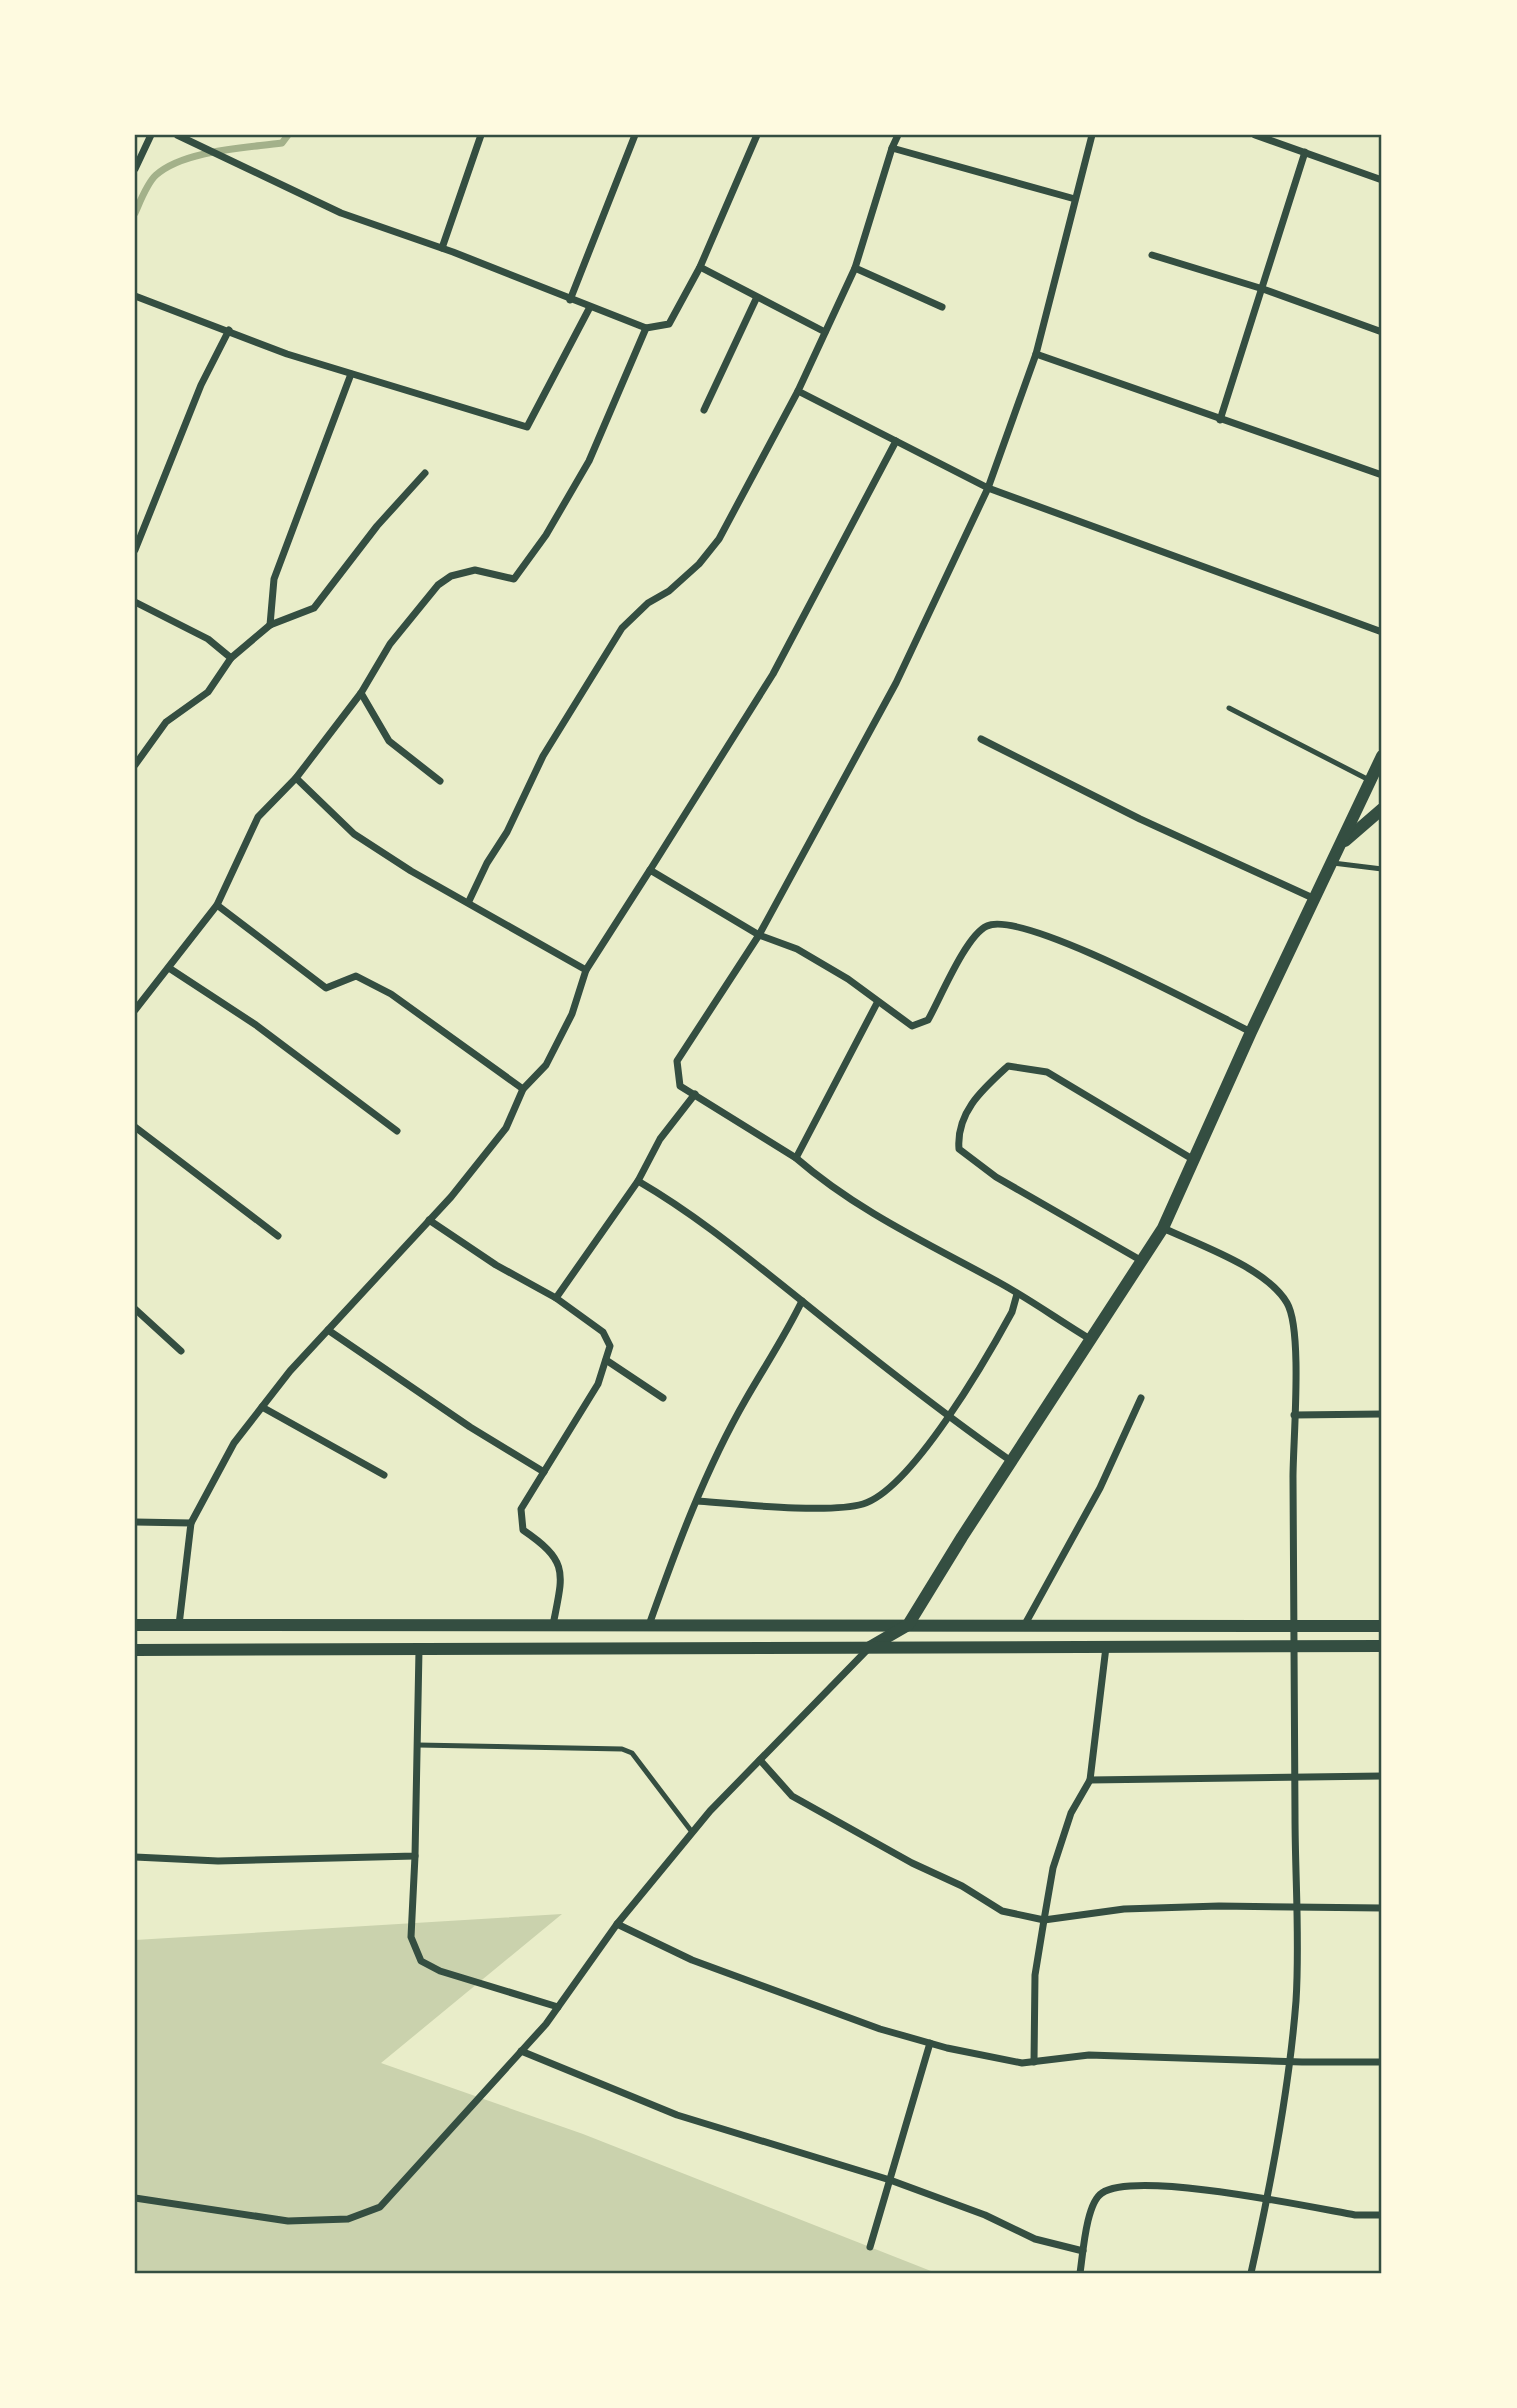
<svg xmlns="http://www.w3.org/2000/svg" width="1517" height="2408" font-family="Roboto,sans-serif">
<style>
.green{fill:#cad2ad}
.lines{fill:none;stroke-linecap:round;stroke-linejoin:round}
.stream{stroke:#a3b18a;stroke-width:7}
.service{stroke:#344e41;stroke-width:5}
.minor{stroke:#344e41;stroke-width:7}
.tertiary{stroke:#344e41;stroke-width:12}
.neatline{fill:none;stroke:#344e41;stroke-width:2.5}
</style>
<rect width="100%" height="100%" fill="#e9edc9"/>
<!-- green -->
<polygon class="green" points="562,1914 381,2063 583,2134 936,2273 135,2273 135,1940"/>
<g class="lines">
<!-- stream -->
<path class="stream" d="M135,213C140,202 147,183 156,175C184,150 246,148 282,143L288,135"/>
<!-- service -->
<g class="service">
<polyline points="1229,708 1371,781"/>
<polyline points="1333,863 1382,869"/>
<polyline points="418,1745 622,1749 632,1753 692,1832"/>
</g>
<!-- minor -->
<g class="minor">
<polyline points="177,135 341,213 453,252 646,328"/>
<polyline points="1255,135 1382,180"/>
<polyline points="892,148 898,135"/>
<polyline points="135,169 151,135"/>
<polyline points="1075,199 892,148 855,268 798,391 988,488 1382,632"/>
<polyline points="442,248 481,135"/>
<polyline points="1152,255 1263,289 1382,332"/>
<polyline points="700,267 825,332"/>
<polyline points="855,268 942,307"/>
<polyline points="135,296 287,354 527,427 590,307"/>
<polyline points="570,300 635,135"/>
<polyline points="1036,354 1382,475"/>
<polyline points="704,410 756,299"/>
<polyline points="1220,420 1305,152"/>
<polyline points="135,550 201,385 229,330"/>
<polyline points="135,602 208,639 231,658 208,692 166,722 135,765"/>
<polyline points="270,625 274,579 351,374"/>
<polyline points="231,658 270,625 314,608 377,526 425,473"/>
<polyline points="361,693 389,741 440,781"/>
<polyline points="981,739 1140,819 1315,899"/>
<polyline points="296,778 354,834 411,871 586,970"/>
<polyline points="650,870 773,674 896,441"/>
<polyline points="469,901 487,863 507,832 543,756 622,628 648,603 669,591 699,564 719,539 798,391"/>
<polyline points="217,905 326,988 356,976 391,994 523,1089"/>
<polyline points="169,968 256,1025 397,1131"/>
<polyline points="877,1003 796,1158 680,1086 677,1061 759,935 896,683 988,488 1036,354 1092,135"/>
<polyline points="135,1010 217,905 258,817 296,778 361,693 390,644 438,585 451,576 475,570 514,579 546,535 589,461 646,328 669,324 700,267 757,135"/>
<polyline points="135,1127 278,1236"/>
<path d="M796,1158C857,1211 929,1244 1000,1283C1031,1300 1060,1321 1090,1339"/>
<polyline points="638,1181 660,1139 695,1094"/>
<polyline points="429,1220 496,1265 556,1298"/>
<path d="M1163,1228C1199,1245 1267,1268 1287,1303C1303,1330 1293,1441 1293,1477C1294,1590 1294,1702 1295,1815C1295,1877 1300,1939 1296,2001C1289,2092 1271,2184 1251,2273"/>
<path d="M1142,1261L996,1177L959,1149C956,1112 983,1089 1008,1066L1047,1072L1194,1160"/>
<polyline points="135,1309 181,1351"/>
<polyline points="328,1330 470,1427 544,1472"/>
<polyline points="606,1360 663,1398"/>
<polyline points="262,1407 384,1475"/>
<polyline points="1294,1415 1382,1414"/>
<path d="M697,1501C736,1504 829,1514 863,1504C912,1489 987,1358 1012,1312L1017,1294"/>
<polyline points="135,1522 191,1523 179,1625"/>
<path d="M191,1523L234,1443L290,1371L451,1197L506,1128L523,1089L546,1065L572,1014L586,970L650,870L759,935L797,949L848,979L912,1026L928,1020C940,999 966,935 987,926C1022,909 1210,1012 1251,1032"/>
<path d="M553,1625C563,1573 570,1562 523,1530L521,1509L598,1384L610,1346L603,1332L556,1298L638,1181C698,1216 748,1258 802,1301C870,1356 939,1411 1011,1461"/>
<path d="M649,1625C676,1549 705,1470 746,1399C765,1366 785,1336 802,1301"/>
<polyline points="1024,1626 1100,1488 1141,1398"/>
<polyline points="760,1760 792,1796 912,1863 962,1886 1002,1911 1044,1920 1124,1909 1219,1906 1382,1908"/>
<polyline points="1090,1780 1382,1776"/>
<polyline points="415,1856 411,1937 421,1961 440,1971 558,2007"/>
<polyline points="135,1857 218,1861 415,1856 419,1650"/>
<polyline points="617,1924 692,1960 880,2029 947,2048 1022,2063 1089,2055 1302,2062 1382,2062"/>
<polyline points="521,2051 677,2115 890,2180 985,2215 1035,2239 1083,2251"/>
<polyline points="1034,2062 1035,1975 1044,1920 1053,1868 1071,1813 1090,1780 1106,1647"/>
<polyline points="135,2198 288,2221 348,2219 380,2207 546,2024 617,1924 710,1811 868,1649"/>
<polyline points="870,2247 930,2043"/>
<path d="M1080,2273C1083,2254 1086,2203 1102,2193C1136,2170 1310,2207 1355,2215H1382"/>
</g>
<!-- tertiary -->
<g class="tertiary">
<polyline points="1345,841 1382,809"/>
<polyline points="135,1625 1382,1626"/>
<polyline points="870,1647 908,1625 962,1537 1163,1228 1251,1032 1382,756"/>
<polyline points="135,1650 1382,1646"/>
</g>
</g>
<!-- border -->
<rect width="1517" height="2408" fill="none" stroke="#fefae0" stroke-width="273"/>
<rect x="136" y="136" width="1244" height="2136" class="neatline"/>
</svg>
